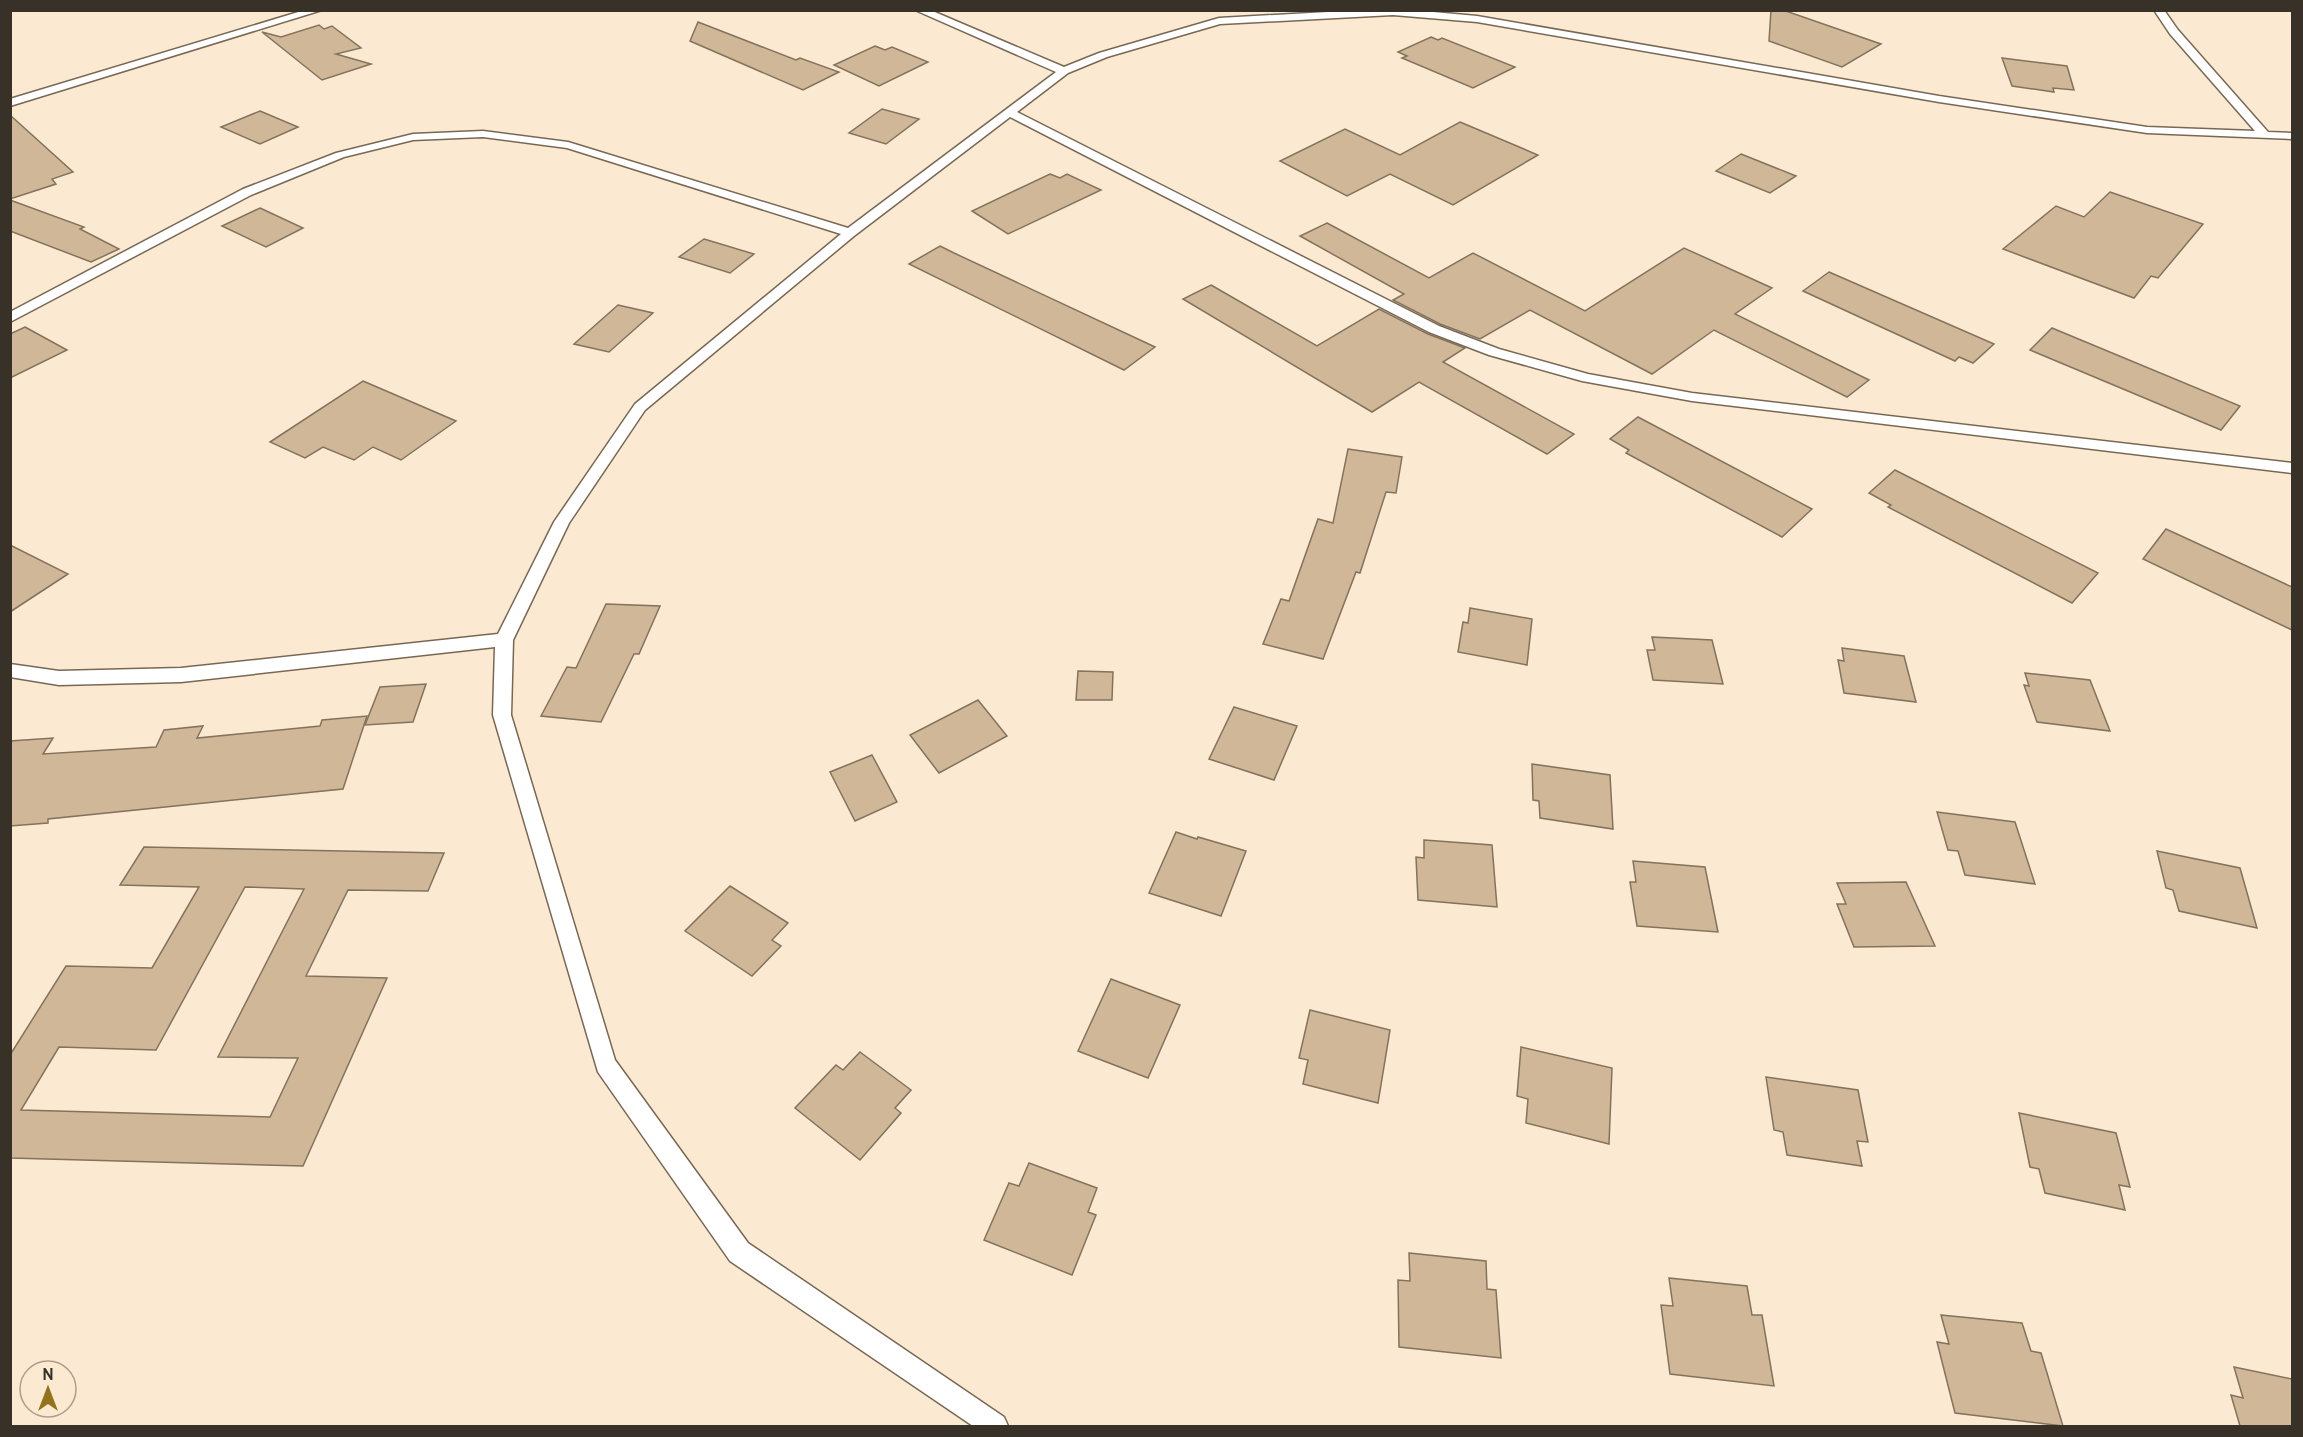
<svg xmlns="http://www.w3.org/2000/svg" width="2303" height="1437" font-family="Overpass,sans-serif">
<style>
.building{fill:#cfb797;stroke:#83735d;stroke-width:1.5;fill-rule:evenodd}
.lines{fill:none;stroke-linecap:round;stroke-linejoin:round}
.lane-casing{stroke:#786853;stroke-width:3}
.lane{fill:#fff;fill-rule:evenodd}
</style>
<rect width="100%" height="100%" fill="#fce9d1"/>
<!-- building -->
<g class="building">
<polygon points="1771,10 1783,10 1881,44 1842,67 1769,41"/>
<polygon points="698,22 796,60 800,58 839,72 803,90 690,41"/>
<polygon points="319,25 324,29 332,26 361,48 336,54 371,64 322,80 262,32 281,37"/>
<polygon points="1431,37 1438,40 1442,38 1515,67 1473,88 1402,58 1407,56 1398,52"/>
<polygon points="875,46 885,50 892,47 928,62 879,86 834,65"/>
<polygon points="2002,58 2067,66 2074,90 2053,88 2054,92 2012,86"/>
<polygon points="882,109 919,119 886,144 849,133"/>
<polygon points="260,111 298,127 260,144 221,127"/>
<polygon points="10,115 73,172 52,179 56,184 10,199"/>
<polygon points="1460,122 1538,155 1453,205 1390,174 1347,196 1280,161 1345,129 1400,155"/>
<polygon points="1741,154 1796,176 1770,193 1716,171"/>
<polygon points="1050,174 1060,178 1067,174 1101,190 1008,234 972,211"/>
<polygon points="2110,192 2203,224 2158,278 2151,276 2134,298 2003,249 2056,206 2084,217"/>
<polygon points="10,200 84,227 80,229 119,249 91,262 10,231"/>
<polygon points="260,208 303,228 266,247 222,226"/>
<polygon points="1327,223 1429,278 1473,253 1585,311 1684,248 1772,288 1735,314 1869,380 1847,397 1714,330 1652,374 1530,310 1480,339 1440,324 1393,300 1404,294 1300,236"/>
<polygon points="704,239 754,254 730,273 679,257"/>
<polygon points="940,246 954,253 1155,347 1124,370 909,264"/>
<polygon points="1829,272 1994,344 1973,363 1959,357 1955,361 1803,291"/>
<polygon points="1211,285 1317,346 1379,309 1428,334 1465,348 1443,362 1574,434 1547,454 1419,382 1372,412 1183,299"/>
<polygon points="618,305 653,313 609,352 574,344"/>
<polygon points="25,327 67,350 10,378 10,334"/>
<polygon points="2052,328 2240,406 2221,430 2030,350"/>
<polygon points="363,381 456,421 401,460 373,447 354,460 323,447 305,458 270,442"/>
<polygon points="1638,417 1812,509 1782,537 1626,453 1629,450 1610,439"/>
<polygon points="1348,449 1402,457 1396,493 1386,492 1360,573 1356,572 1323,659 1263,644 1281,599 1289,601 1318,519 1333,523"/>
<polygon points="1895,470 2098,573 2072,603 1888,507 1891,505 1869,493"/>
<polygon points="2166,529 2292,587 2292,630 2143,559"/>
<polygon points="10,545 68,574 10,612"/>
<polygon points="606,604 660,606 639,654 634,654 601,722 541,716 567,667 576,668"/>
<polygon points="1470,608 1532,619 1527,665 1458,652 1463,622 1468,623"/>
<polygon points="1652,637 1712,640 1723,684 1653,680 1647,650 1655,650"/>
<polygon points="1842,648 1904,656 1916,702 1844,693 1838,660 1844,661"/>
<polygon points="1078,671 1113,672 1112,700 1076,700"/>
<polygon points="2025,673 2090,680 2110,731 2037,722 2024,685 2029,686"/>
<polygon points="426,684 413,722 365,725 380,687"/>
<polygon points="978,700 1007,736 939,773 910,735"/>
<polygon points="1234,707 1297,726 1274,780 1209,759"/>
<polygon points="367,716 343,789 48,819 48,823 10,826 10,741 53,738 43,754 156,747 164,730 203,726 197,738 320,726 322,720"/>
<polygon points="872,755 897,802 855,821 830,772"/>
<polygon points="1532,764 1610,775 1613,829 1540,818 1539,801 1533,800"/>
<polygon points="1937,812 2015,822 2035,884 1965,875 1958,851 1948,850"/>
<polygon points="1176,832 1197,839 1198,837 1246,851 1221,916 1149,893"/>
<polygon points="1424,840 1492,845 1497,907 1418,900 1416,857 1424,858"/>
<path d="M144,847L444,853L428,891L348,890L306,976L387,978L303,1166L10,1158V1055L66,966L152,968L199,887L120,885ZM245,887L304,889L218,1057L298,1058L270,1117L21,1110L59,1047L156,1050Z"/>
<polygon points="2157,851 2240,868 2257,928 2179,911 2173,890 2166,888"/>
<polygon points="1633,861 1705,867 1718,932 1637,926 1630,882 1636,882"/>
<polygon points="1906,882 1935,946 1854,947 1837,904 1846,904 1837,883"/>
<polygon points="730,886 788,923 772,940 781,946 752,976 685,931"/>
<polygon points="1111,979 1180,1005 1148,1078 1078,1051"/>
<polygon points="1310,1010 1390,1030 1378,1103 1303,1084 1308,1060 1299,1058"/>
<polygon points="1521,1047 1612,1068 1609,1144 1526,1123 1528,1099 1517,1096"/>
<polygon points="860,1052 911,1090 895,1108 901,1113 860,1160 795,1108 836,1065 843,1070"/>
<polygon points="1766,1077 1858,1090 1868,1142 1857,1141 1862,1166 1787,1155 1783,1132 1774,1130"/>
<polygon points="2019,1113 2116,1133 2130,1187 2119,1185 2125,1210 2045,1193 2039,1169 2030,1167"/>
<polygon points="1029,1163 1097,1188 1088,1212 1096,1215 1072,1275 984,1240 1009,1183 1019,1186"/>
<polygon points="1409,1253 1486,1261 1487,1289 1496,1290 1501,1358 1399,1347 1398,1280 1410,1281"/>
<polygon points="1669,1278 1747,1286 1752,1315 1762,1315 1774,1386 1670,1374 1661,1305 1673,1306"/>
<polygon points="1941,1315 2022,1323 2031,1351 2041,1353 2063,1426 1955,1413 1937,1342 1949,1344"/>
<polygon points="2234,1367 2292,1379 2292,1426 2240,1426 2231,1395 2243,1398"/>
</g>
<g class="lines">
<!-- lane casing -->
<g class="lane-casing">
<g id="lane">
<polygon points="305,10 322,10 10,106 10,99"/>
<polygon points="915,10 930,10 1064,67 1099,53 1219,18 1364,10 1411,10 1477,16 1939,96 2147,127 2255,131 2170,34 2154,10 2164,10 2178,30 2268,132 2292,133 2292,139 2147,133 1939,102 1477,22 1393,15 1220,24 1107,57 1068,73 1017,112 1439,326 1499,349 1588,374 1692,393 2292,463 2292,473 1692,401 1582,381 1489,355 1429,332 1010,117 854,236 645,410 569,523 513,640 511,715 615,1060 748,1243 1004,1417 1008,1426 973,1426 730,1261 598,1072 493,715 495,647 181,682 59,685 10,677 10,664 59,671 181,668 498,634 554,522 635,404 841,234 567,148 483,137 413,140 344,157 251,195 10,322 10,312 243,189 336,153 413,134 483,131 568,142 848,228 1056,72"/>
</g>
</g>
<!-- lane -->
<use href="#lane" class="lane"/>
</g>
<!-- border -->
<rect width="2303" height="1437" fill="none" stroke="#383128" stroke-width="24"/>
<!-- north arrow -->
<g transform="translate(48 1389)"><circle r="28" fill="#fce9d1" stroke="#ae9f8d" stroke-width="1.5"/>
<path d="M0-4.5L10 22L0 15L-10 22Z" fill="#93731a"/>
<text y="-9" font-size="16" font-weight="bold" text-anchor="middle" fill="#383128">N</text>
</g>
</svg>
